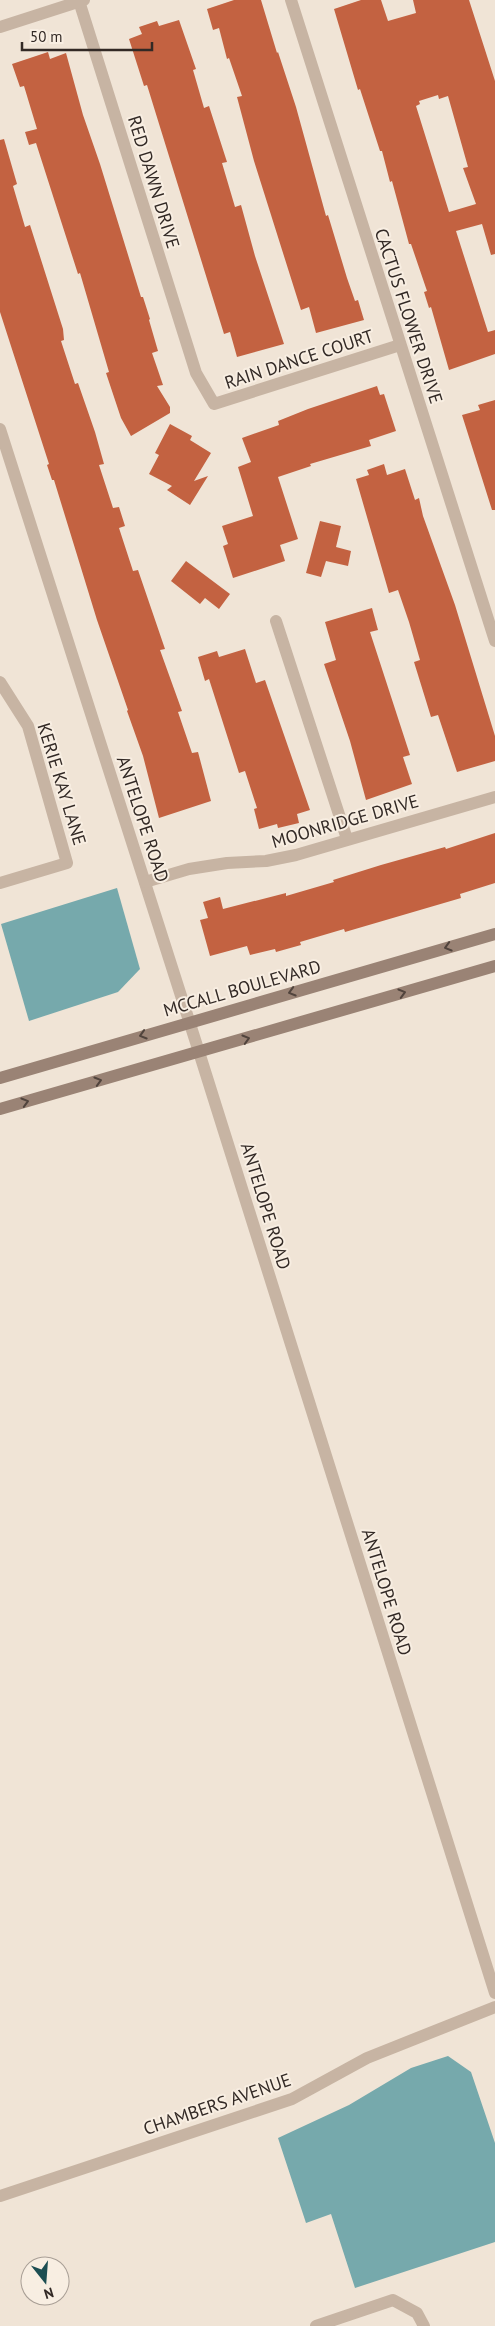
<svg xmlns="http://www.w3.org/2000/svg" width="495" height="2326" font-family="'PT Sans',sans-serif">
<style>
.water{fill:#76a9ac}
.building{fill:#c36241;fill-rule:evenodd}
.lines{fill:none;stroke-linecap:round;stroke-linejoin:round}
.minor{stroke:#c7b4a3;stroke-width:12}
.tertiary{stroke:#c7b4a3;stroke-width:12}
.secondary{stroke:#9a8375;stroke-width:12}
.oneway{stroke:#51443d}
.labels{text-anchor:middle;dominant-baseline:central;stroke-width:4;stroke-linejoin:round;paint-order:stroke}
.street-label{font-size:18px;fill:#322925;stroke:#f8eee2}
</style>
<rect width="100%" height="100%" fill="#f0e4d6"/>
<!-- water -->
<g class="water">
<polygon points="117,888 140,969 118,992 29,1021 1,924"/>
<polygon points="448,2056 471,2072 495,2143 495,2242 355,2288 331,2214 306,2223 278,2138 349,2105 411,2068"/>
</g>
<!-- building -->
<g class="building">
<polygon points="234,0 261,0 277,53 278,52 296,107 326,216 328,215 347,278 355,301 358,300 364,320 316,333 309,307 301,310 254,161 237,97 242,96 229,58 227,59 219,28 213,30 207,9"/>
<path d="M361,0H381L388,21L416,13L413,0H469L495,81V254L491,255L482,224L456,231L488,332L495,330V354L449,370L431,307L429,308L424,292L427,291L411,244H409L392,181L390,182L382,151H380L360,89L358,90L334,9ZM438,95L439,99L448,96L468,167L463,168L476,204L449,212L416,106L420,104L419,101Z"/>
<polygon points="179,20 196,69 193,70 204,108 209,106 227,162 222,163 235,207 241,205 255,256 284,344 237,357 230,332 224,334 147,85 144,86 129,39 142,34 139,27 157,21 159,26"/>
<polygon points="48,52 50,59 66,53 83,115 100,164 141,297 143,297 150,319 149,320 158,351 152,353 163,385 157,386 170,407 170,413 131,436 121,418 106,373 109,372 80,273 78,274 36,143 29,145 25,132 37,129 24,86 20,87 12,64"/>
<polygon points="4,139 17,184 13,186 25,227 30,225 63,329 64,340 61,341 75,384 78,383 95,432 104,464 99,465 113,508 119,507 125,526 119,528 133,571 138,570 165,649 160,650 182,711 178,712 192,753 198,752 211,801 159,818 143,756 127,711 128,710 97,620 54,480 52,480 47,465 49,464 0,312 0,140"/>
<polygon points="377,386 380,395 384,394 396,431 369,440 371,446 310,464 311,466 278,477 298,539 280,545 285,561 233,578 223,546 228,544 222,526 253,516 238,467 251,462 242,438 279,425 278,421 308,409"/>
<polygon points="495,400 495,510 492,510 462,415 480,410 478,405"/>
<polygon points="170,424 192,436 190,440 211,453 194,481 208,476 190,505 167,490 172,486 149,474 159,455 155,453"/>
<polygon points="384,464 387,475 405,469 415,500 419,498 423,516 455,605 495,736 495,761 457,772 438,715 431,717 414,662 420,660 409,622 398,590 389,593 356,479 369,475 367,470"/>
<polygon points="320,521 341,526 336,547 351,551 348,566 326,561 321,577 306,573"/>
<polygon points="186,561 230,594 219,609 205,598 200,604 171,581"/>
<polygon points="372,608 378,630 370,632 410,755 403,757 412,784 366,800 350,741 324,664 336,660 325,622"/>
<polygon points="245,649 256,683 265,680 310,810 297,814 299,823 278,828 277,824 259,829 254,809 257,808 245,771 239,773 209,679 205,681 198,657 217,651 219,657"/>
<polygon points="495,833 495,883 460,894 461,898 345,932 344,929 300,942 301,945 276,952 275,949 250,955 247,946 210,956 200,920 208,918 203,902 220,897 223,909 286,893 286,896 334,882 333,880 381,865 445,847 446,849"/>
</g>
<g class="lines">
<!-- minor -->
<g class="minor">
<polyline points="291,0 495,641"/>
<polyline points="79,1 196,373 214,404 400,345"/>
<polyline points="0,27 84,0"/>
<polyline points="0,429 199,1052"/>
<polyline points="276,621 347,839"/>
<polyline points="0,682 28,726 67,863 0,883"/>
<polyline points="145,882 189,869 227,863 266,861 296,855 495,797"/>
<polyline points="0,2196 292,2099 367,2058 495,2007"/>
<polyline points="316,2326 393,2300 417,2313 424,2326"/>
</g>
<!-- tertiary -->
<polyline class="tertiary" points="199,1052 495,1993"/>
<!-- secondary -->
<g class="secondary">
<polyline points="0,1078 495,934"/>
<polyline points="0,1109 495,966"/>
</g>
</g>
<!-- one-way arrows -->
<defs><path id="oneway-chevron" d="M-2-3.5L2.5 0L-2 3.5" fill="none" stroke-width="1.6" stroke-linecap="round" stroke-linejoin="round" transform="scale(1.25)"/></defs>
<g class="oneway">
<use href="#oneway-chevron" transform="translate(448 947) rotate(164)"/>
<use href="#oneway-chevron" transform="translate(292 992) rotate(164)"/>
<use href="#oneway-chevron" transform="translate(402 993) rotate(-16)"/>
<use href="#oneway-chevron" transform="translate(143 1035) rotate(163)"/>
<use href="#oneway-chevron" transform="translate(246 1039) rotate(-16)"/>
<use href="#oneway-chevron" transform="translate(98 1081) rotate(-16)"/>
<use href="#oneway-chevron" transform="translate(25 1102) rotate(-16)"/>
</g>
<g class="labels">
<!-- street labels -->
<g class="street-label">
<text transform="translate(154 182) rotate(73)">RED DAWN DRIVE</text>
<text transform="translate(409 316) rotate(72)">CACTUS FLOWER DRIVE</text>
<text transform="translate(299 359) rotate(-18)">RAIN DANCE COURT</text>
<text transform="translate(62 784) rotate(73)">KERIE KAY LANE</text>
<text transform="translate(143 819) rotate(72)">ANTELOPE ROAD</text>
<text transform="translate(345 821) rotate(-16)">MOONRIDGE DRIVE</text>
<text transform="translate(242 988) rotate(-16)">MCCALL BOULEVARD</text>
<text transform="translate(266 1206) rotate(73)">ANTELOPE ROAD</text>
<text transform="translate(387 1592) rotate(73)">ANTELOPE ROAD</text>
<text transform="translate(217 2104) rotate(-19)">CHAMBERS AVENUE</text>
</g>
</g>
<!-- north arrow -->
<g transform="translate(45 2281) rotate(163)"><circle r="24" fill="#f8eee2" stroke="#a99f96"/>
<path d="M0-4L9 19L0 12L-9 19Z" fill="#1c4e52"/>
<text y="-8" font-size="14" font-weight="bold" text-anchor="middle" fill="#322925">N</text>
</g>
<!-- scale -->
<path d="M22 42v8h130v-8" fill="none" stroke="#322925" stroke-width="2.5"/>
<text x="30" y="42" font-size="15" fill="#322925" stroke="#f8eee2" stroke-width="4" paint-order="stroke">50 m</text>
</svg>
